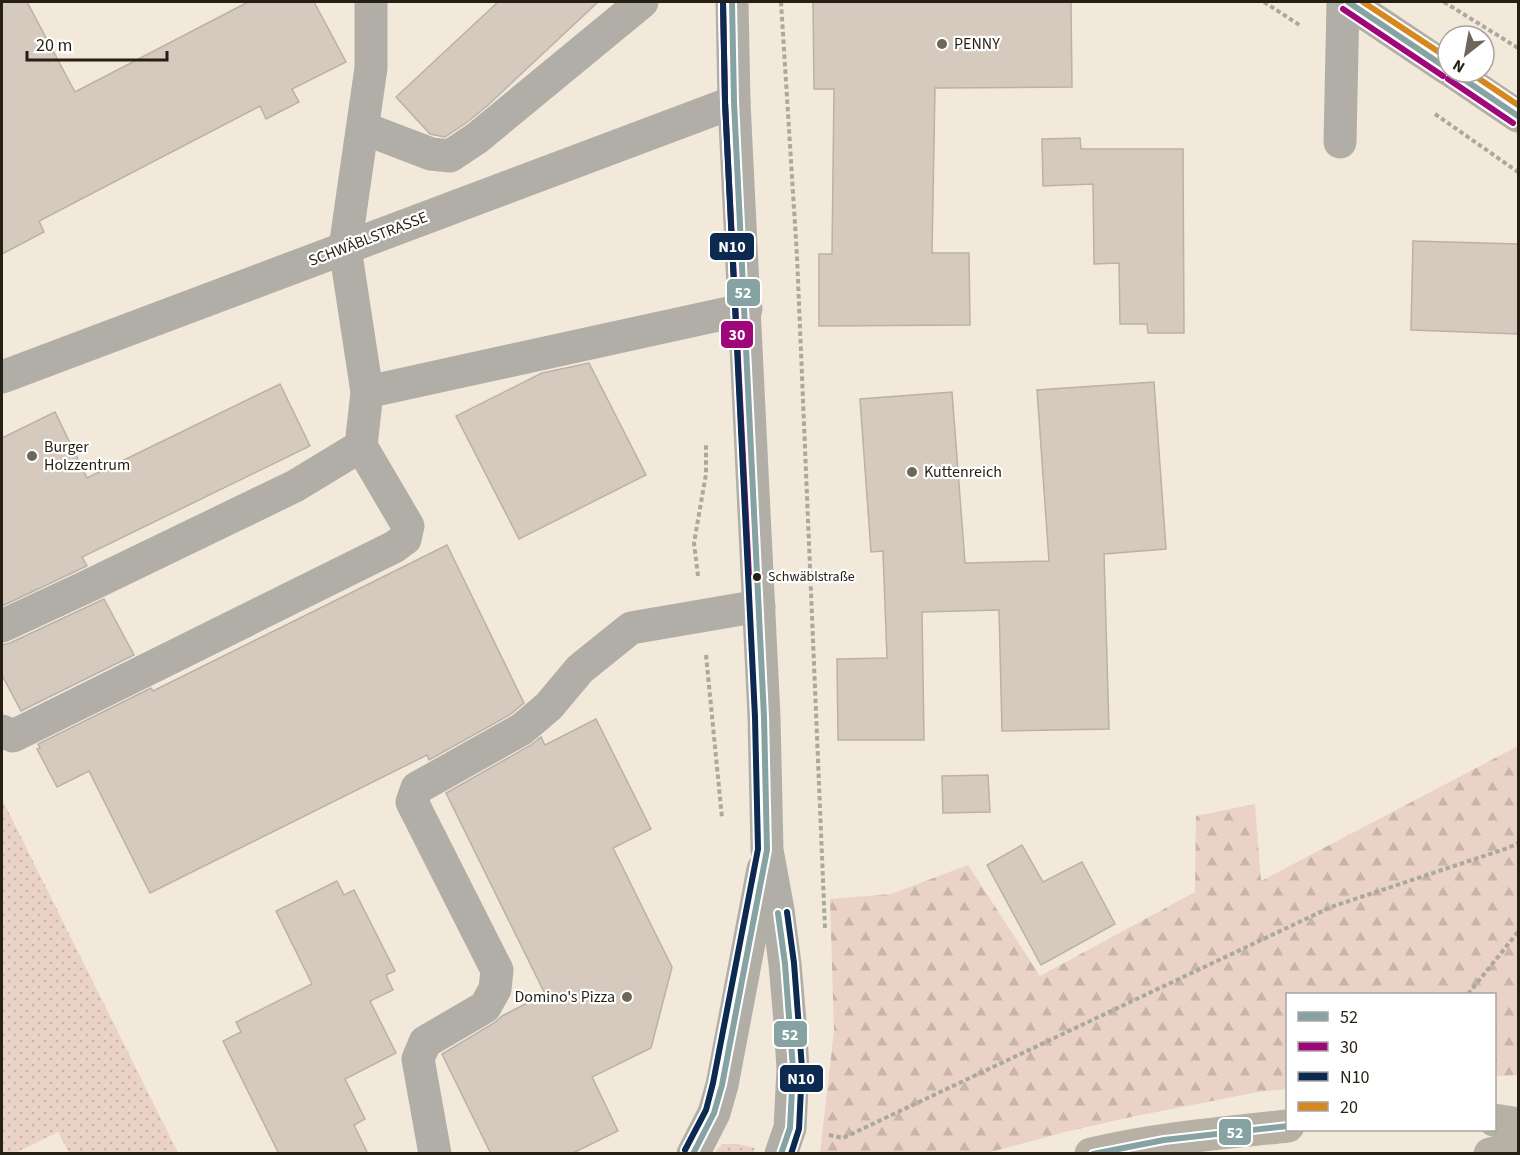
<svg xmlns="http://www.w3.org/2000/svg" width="1520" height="1155" font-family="'Source Sans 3',sans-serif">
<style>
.grass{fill:url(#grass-dots)}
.forest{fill:url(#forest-firs)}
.building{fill:#d6c9bd;stroke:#bab1a7;stroke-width:1.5}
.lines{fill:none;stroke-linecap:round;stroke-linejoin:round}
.path{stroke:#aba8a0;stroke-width:4;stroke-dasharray:4.5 3;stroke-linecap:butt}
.minor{stroke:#b1aea7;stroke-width:33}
.major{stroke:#b6b0a5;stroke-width:33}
.bus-1-casing{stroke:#fff;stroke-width:10}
.bus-2-casing{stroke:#fff;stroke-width:10}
.bus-3-casing{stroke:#fff;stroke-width:10}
.bus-4-casing{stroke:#fff;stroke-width:10}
.bus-1{stroke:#86a2a2;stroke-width:6}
.bus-2{stroke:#9e067a;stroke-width:6}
.bus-3{stroke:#0c294f;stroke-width:6}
.bus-4{stroke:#d6881f;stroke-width:6}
.poi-dot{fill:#6d6659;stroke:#fff;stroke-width:2}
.bus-dot{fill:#261f13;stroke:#fff;stroke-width:2}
.labels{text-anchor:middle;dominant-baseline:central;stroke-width:4.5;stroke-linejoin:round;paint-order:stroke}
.bus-label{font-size:14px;fill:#261f13;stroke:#fff;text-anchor:start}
.poi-label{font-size:16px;fill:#261f13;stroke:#fff;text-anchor:start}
.street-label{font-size:16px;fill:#261f13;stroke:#fff}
.line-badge{stroke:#fff;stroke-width:2}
.badge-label{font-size:16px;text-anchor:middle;font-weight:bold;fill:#fff}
</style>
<defs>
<pattern id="grass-dots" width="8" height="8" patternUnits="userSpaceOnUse" patternTransform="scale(1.5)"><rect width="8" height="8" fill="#ebd2c6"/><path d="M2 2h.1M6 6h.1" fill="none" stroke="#c9b4a9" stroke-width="1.8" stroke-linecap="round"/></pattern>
<pattern id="forest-firs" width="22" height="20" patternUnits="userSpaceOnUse" patternTransform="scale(1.5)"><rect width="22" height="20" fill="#ebd2c6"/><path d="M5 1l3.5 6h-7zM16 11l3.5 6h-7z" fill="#c9b4a9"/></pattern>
</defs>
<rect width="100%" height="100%" fill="#f2e9db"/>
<!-- grass -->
<g class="grass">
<polygon points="2,799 178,1153 69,1153 58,1132 15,1153 2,1153"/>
<polygon points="722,1144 738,1144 755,1148 753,1153 715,1153"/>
</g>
<!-- forest -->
<polygon class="forest" points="1518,746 1518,1075 1495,1076 1494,994 1288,994 1287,1089 1258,1092 1131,1117 1065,1132 987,1153 820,1153 834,1031 830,899 891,894 968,865 1040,976 1195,892 1196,816 1255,804 1261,881"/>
<!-- building -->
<g class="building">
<polygon points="2,2 27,2 75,92 248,2 314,2 346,62 292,89 299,102 266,119 260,106 39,221 44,232 2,254"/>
<polygon points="498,2 598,2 487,106 466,123 445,137 430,134 396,97"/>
<polygon points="813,2 1071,2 1072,87 935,88 932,253 969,253 970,325 819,326 819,254 832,254 834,89 814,89"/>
<polygon points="1080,138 1081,149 1183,149 1184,333 1148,333 1147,324 1120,324 1119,263 1094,264 1093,184 1043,186 1042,139"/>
<polygon points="1413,241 1518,244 1518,334 1411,330"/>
<polygon points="589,363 646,475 519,539 456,416 542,373"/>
<polygon points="1154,382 1166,549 1104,554 1109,729 1002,731 999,610 922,612 924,740 838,740 837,659 887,658 883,551 871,552 860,399 952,392 965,563 1049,561 1037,390"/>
<polygon points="280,384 310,446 82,557 87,566 2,606 2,438 55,412 87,478"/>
<polygon points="447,545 524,703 511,714 429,760 427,755 150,893 89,771 57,787 37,749 40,748 38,744 151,688 153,691"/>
<polygon points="104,599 134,655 21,711 2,675 2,645 10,643"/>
<polygon points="596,719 651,829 613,848 672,967 651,1048 592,1077 618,1131 571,1154 491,1154 442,1054 494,1023 502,1016 545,994 446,793 531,745 541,737 545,745"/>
<polygon points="988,775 990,812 943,813 942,776"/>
<polygon points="1022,845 1043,882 1082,862 1115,924 1041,965 987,865"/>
<polygon points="337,881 344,895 354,890 395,971 386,975 393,990 370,1001 396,1053 345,1079 365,1119 354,1125 368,1154 279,1154 223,1041 241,1032 236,1022 312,984 276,911"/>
</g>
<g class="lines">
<!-- path -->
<g class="path">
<polyline points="781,2 797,256 825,928"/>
<polyline points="1264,2 1301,26"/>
<polyline points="1444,2 1518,48"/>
<polyline points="1435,114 1518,172"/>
<polyline points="698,576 694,543 706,474 706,444"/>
<polyline points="706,655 722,818"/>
<polyline points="1468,994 1518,932"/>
<polyline points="829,1135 843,1138 1331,907 1508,848 1518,843"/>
</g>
<!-- minor -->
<g class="minor">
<polyline points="732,2 734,102 764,717 767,850 778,910 785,964 790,1021 793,1069 790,1128 781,1154"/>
<polyline points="1348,2 1448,69"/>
<polyline points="1453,72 1518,116"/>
<polyline points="363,128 431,154 450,156 477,138 642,2"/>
<polyline points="1340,142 1343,2"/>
<polyline points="2,377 734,102"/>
<polyline points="367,392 746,309"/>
<polyline points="2,626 86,587 295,486 361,446 367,392 345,248 371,68 371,2"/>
<polyline points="2,731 13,736 394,547 405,539 408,526 361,446"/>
<polyline points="435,1154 418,1059 425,1042 485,1007 495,989 497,970 412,802 417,788 522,729 549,706 580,669 631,628 759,606"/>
<polyline points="693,1154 714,1113 722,1085 763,869"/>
</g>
<!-- major -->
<g class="major">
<polyline points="1494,1120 1518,1124"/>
<path d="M1091,1154C1155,1139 1222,1133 1288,1126"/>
<polyline points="1490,1154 1518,1147"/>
</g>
<!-- bus-1 casing -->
<g class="bus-1-casing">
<g id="bus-1">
<polyline points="1348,2 1448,69"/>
<polyline points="1453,72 1518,116"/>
<polyline points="778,913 785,964 793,1069 790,1128 781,1154"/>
<polyline points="693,1154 714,1113 722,1085 767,850 764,717 734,102 732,2"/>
<polyline points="1093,1154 1164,1140 1288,1126"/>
</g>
</g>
<!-- bus-2 casing -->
<g class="bus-2-casing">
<g id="bus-2">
<polyline points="723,2 725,102 749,577"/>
<polyline points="1343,9 1443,76"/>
<polyline points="1448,79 1513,123"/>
</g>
</g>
<!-- bus-3 casing -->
<g class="bus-3-casing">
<g id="bus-3">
<polyline points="787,912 794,963 802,1068 799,1129 791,1154"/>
<polyline points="685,1150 706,1110 713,1083 758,849 755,717 725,102 723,2"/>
</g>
</g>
<!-- bus-4 casing -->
<g class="bus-4-casing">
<g id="bus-4">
<polyline points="1363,2 1448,58"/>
<polyline points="1469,72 1518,105"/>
</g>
</g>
<!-- bus-1 -->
<use href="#bus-1" class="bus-1"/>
<!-- bus-2 -->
<use href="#bus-2" class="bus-2"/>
<!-- bus-3 -->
<use href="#bus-3" class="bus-3"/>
<!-- bus-4 -->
<use href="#bus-4" class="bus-4"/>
</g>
<!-- markers -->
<g class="poi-dot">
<circle cx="942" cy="44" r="6"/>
<circle cx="32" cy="456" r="6"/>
<circle cx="912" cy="472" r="6"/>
<circle cx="627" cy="997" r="6"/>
</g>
<circle class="bus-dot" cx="757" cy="577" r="5"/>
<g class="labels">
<!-- bus labels -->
<g class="bus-label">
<text x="768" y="577">Schwäblstraße</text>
</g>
<!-- poi labels -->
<g class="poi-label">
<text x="954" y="44">PENNY</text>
<text x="44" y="447">Burger<tspan x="44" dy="18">Holzzentrum</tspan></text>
<text x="924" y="472">Kuttenreich</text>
<text x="615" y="997" text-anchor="end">Domino's Pizza</text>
</g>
<!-- street labels -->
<g class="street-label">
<text transform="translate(368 239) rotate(-21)">SCHWÄBLSTRASSE</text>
</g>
</g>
<g class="line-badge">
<rect x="709" y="232" width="46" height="29" rx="6" fill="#0c294f"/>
<rect x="726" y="278" width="35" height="29" rx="6" fill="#86a2a2"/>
<rect x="720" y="320" width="34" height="29" rx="6" fill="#9e067a"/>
<rect x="773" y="1020" width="35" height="28" rx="6" fill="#86a2a2"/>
<rect x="779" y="1064" width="45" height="29" rx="6" fill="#0c294f"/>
<rect x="1218" y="1118" width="34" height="28" rx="6" fill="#86a2a2"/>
</g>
<g class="badge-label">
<text x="732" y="252">N10</text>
<text x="743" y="298">52</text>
<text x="737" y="340">30</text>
<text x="790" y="1040">52</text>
<text x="801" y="1084">N10</text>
<text x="1235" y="1138">52</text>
</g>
<!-- border -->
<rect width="1520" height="1155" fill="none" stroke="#261f13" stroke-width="6"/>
<!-- legend -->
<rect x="1286" y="993" width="210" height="138" fill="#ffffff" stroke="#a8a5a1" stroke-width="1.5"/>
<rect x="1298" y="1012" width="30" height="9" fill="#86a2a2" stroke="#a8a5a1" stroke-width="1.5"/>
<text x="1340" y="1023" font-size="18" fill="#261f13">52</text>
<rect x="1298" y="1042" width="30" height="9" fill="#9e067a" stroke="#a8a5a1" stroke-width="1.5"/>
<text x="1340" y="1053" font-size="18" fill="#261f13">30</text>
<rect x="1298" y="1072" width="30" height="9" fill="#0c294f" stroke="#a8a5a1" stroke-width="1.5"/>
<text x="1340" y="1083" font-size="18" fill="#261f13">N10</text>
<rect x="1298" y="1102" width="30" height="9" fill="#d6881f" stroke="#a8a5a1" stroke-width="1.5"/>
<text x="1340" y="1113" font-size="18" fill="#261f13">20</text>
<!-- north arrow -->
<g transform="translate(1466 54) rotate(211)"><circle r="28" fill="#ffffff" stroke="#a8a5a1" stroke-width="1.5"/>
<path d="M0-4.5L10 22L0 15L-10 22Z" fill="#6d6659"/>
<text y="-9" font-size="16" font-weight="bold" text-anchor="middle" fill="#261f13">N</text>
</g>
<!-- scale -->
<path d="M27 51v9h140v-9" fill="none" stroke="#261f13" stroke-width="3"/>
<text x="36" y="51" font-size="18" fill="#261f13" stroke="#ffffff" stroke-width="4.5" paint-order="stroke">20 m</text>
</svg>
